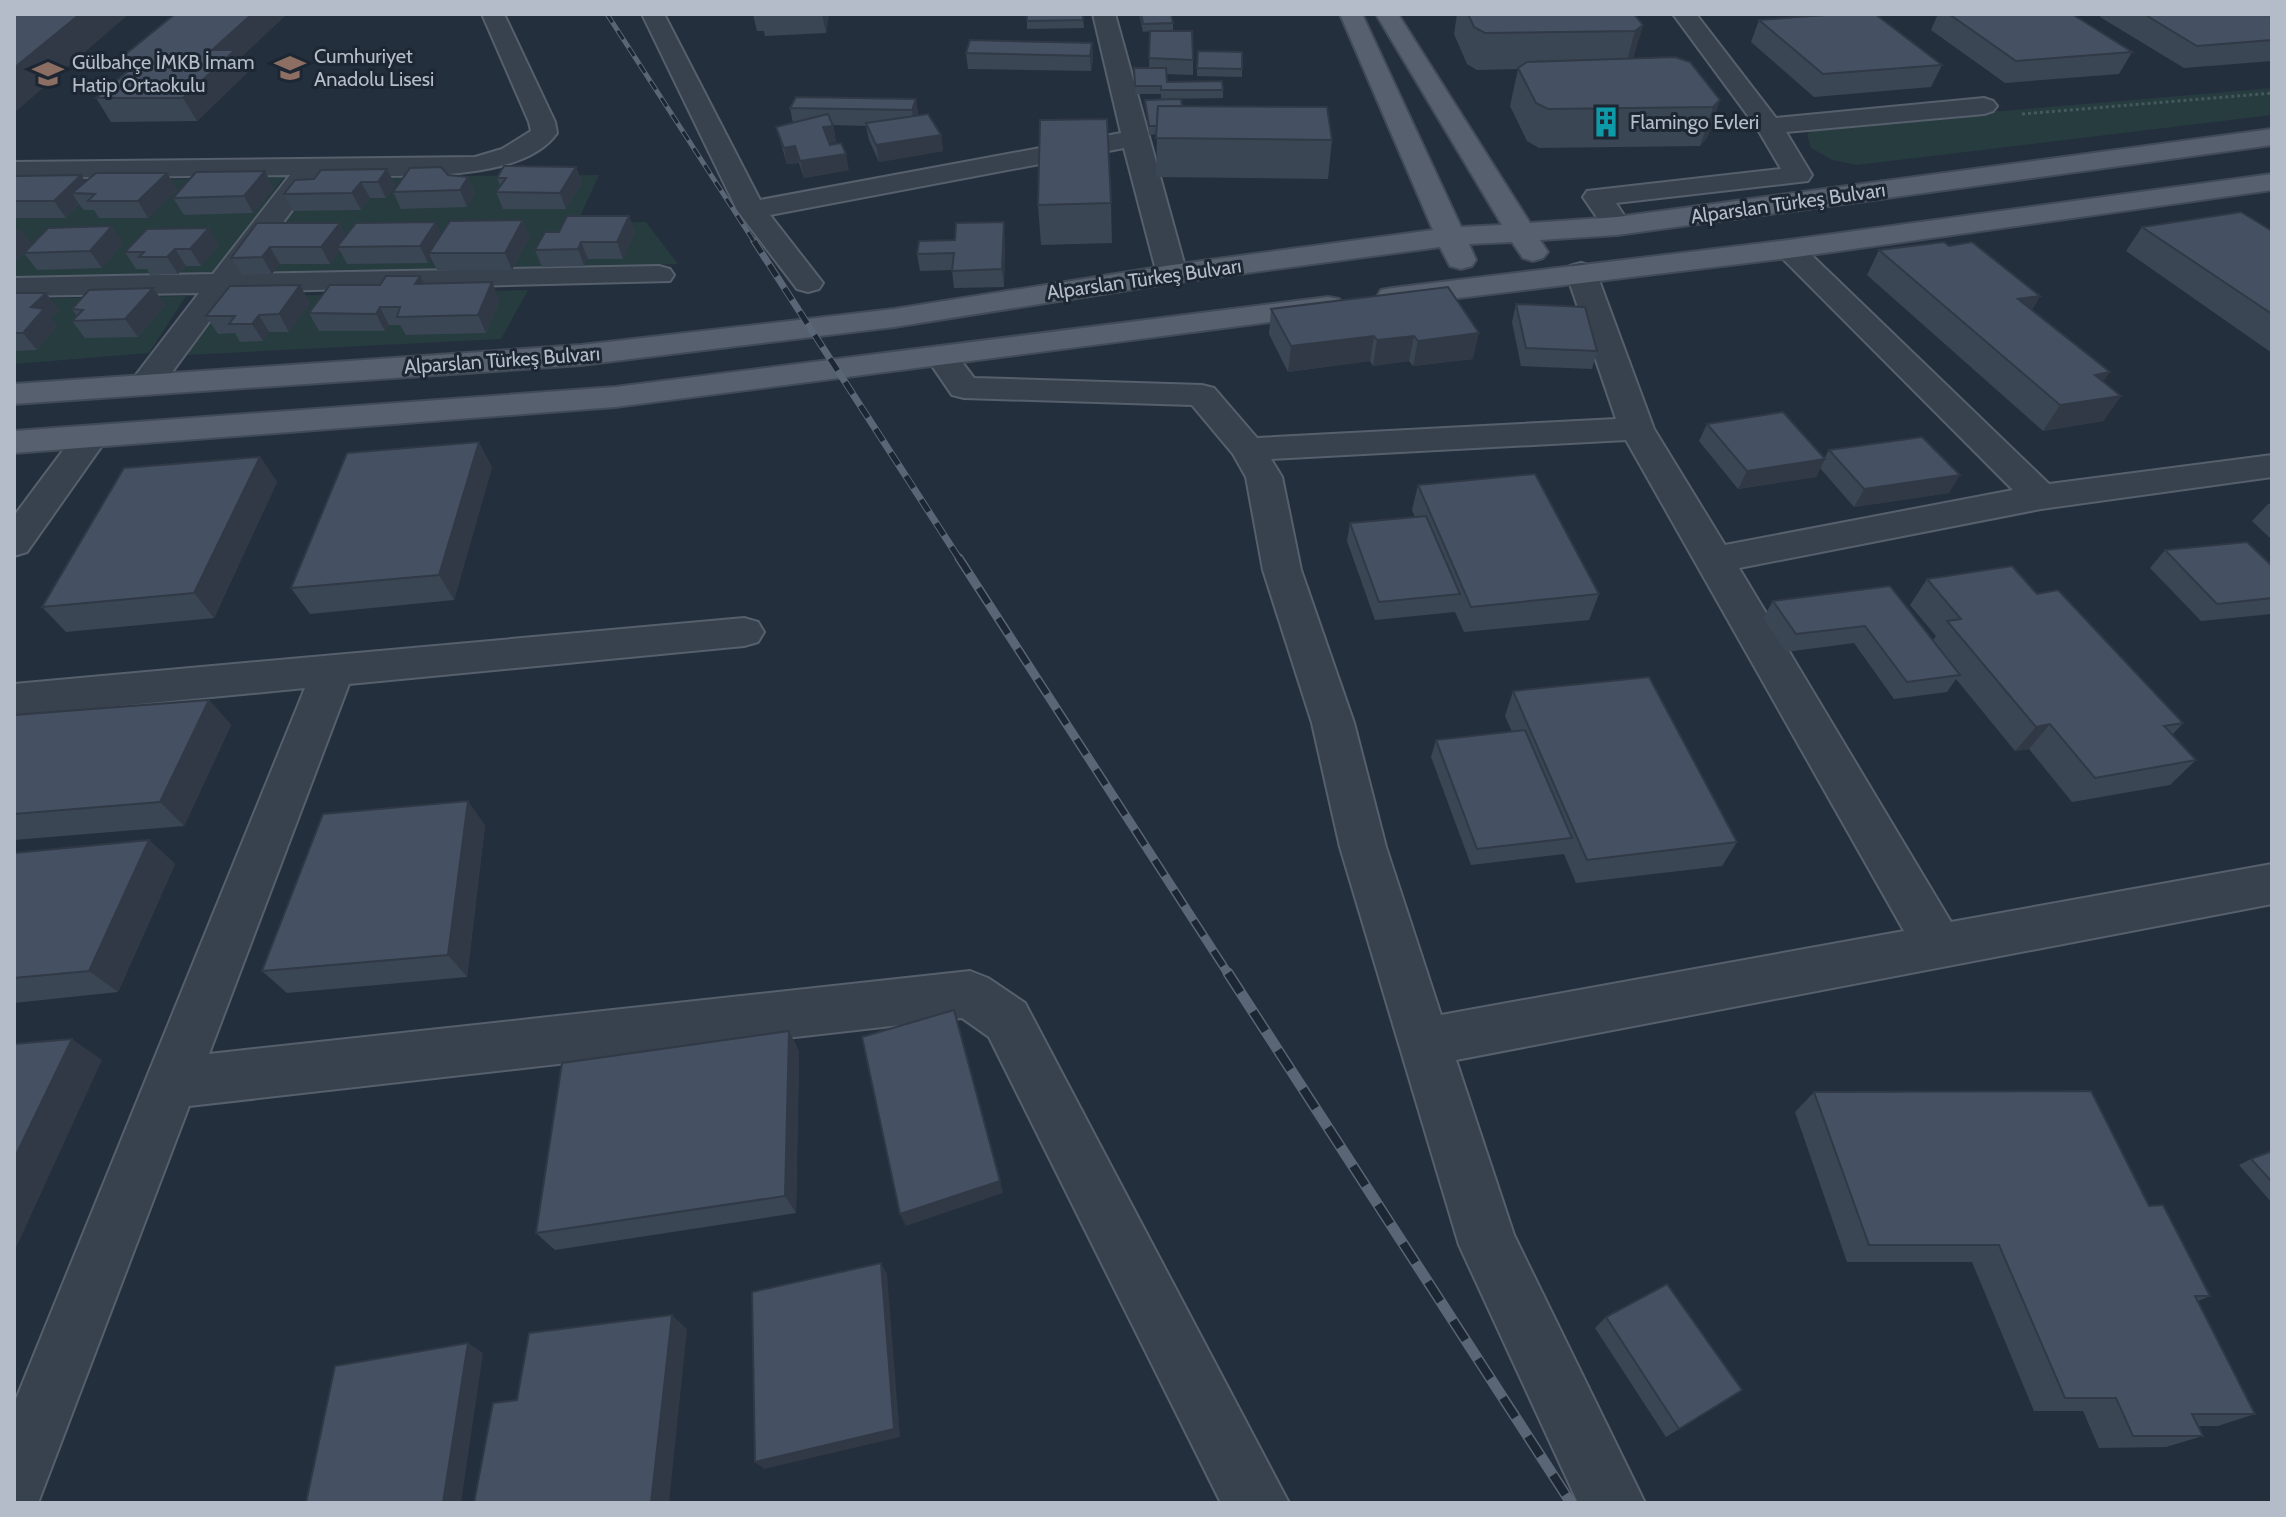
<svg xmlns="http://www.w3.org/2000/svg" width="2286" height="1517" font-family="Cabin,sans-serif">
<style>
.green{fill:#263c3f}
.lines{fill:none;stroke-linecap:round;stroke-linejoin:round}
.minor-casing{stroke:#565f6c;stroke-width:4}
.major-casing{stroke:#414a57;stroke-width:4}
.path{stroke:#44595c;stroke-width:3;stroke-dasharray:3 3;stroke-linecap:butt}
.minor{fill:#38414e;fill-rule:evenodd}
.major{fill:#56606e;fill-rule:evenodd}
.rail-far3-casing{stroke:#5a6575;stroke-width:5}
.rail-far2-casing{stroke:#5a6575;stroke-width:7}
.rail-far1-casing{stroke:#5a6575;stroke-width:9}
.rail-casing{stroke:#5a6575;stroke-width:11}
.rail-far3{stroke:#1d2633;stroke-width:3;stroke-dasharray:10;stroke-linecap:butt}
.rail-far2{stroke:#1d2633;stroke-width:5;stroke-dasharray:14;stroke-linecap:butt}
.rail-far1{stroke:#1d2633;stroke-width:6;stroke-dasharray:18;stroke-linecap:butt}
.rail{stroke:#1d2633;stroke-width:8;stroke-dasharray:23;stroke-linecap:butt}
.wall{fill:#3b4654}
.shaded-wall{fill:#303945}
.building{fill:#455162;stroke:#303945;stroke-width:2}
.labels{text-anchor:middle;dominant-baseline:central;stroke-width:6;stroke-linejoin:round;paint-order:stroke}
.far-poi-label{font-size:20px;fill:#b4bcc9;stroke:#1d2633;text-anchor:start}
.far-street-label{font-size:20px;fill:#b4bcc9;stroke:#1d2633}
</style>
<rect width="100%" height="100%" fill="#242f3e"/>
<!-- green -->
<g class="green">
<polygon points="2272,88 2272,115 1857,165 1832,160 1811,148 1807,135 1814,127"/>
<polygon points="599,175 577,223 646,222 678,264 232,279 308,177"/>
<polygon points="284,177 214,275 14,279 14,183"/>
<polygon points="528,290 501,339 186,355 230,297"/>
<polygon points="186,296 149,353 14,364 14,299"/>
</g>
<g class="lines">
<!-- minor casing -->
<g class="minor-casing">
<g id="minor">
<path d="M482,14H504L555,122L557,133C519,188 379,174 318,175L245,274L659,266L670,269L674,275L670,281L231,292L158,391L146,394L134,391L129,384L199,293L14,296V278L213,274L290,175L14,178V162L475,157L502,149L531,131L529,122Z"/>
<polygon points="642,14 664,14 760,200 1121,133 1093,14 1115,14 1187,274 1183,280 1172,283 1161,280 1157,274 1124,148 770,215 823,283 819,289 808,292 797,289 737,210"/>
<polygon points="1673,14 1696,14 1776,118 1984,98 1993,101 1997,106 1993,111 1984,114 1786,132 1812,175 1808,181 1616,203 1631,226 1627,232 1617,235 1607,232 1583,197 1587,191 1781,169 1757,128"/>
<path d="M1789,240L1799,243L2049,484L2272,455V477L2041,509L1739,568L1951,922L2272,864V904L1456,1060L1514,1235L1645,1503H1578L1459,1245L1340,847L1312,723L1263,570L1246,477L1233,454L1192,405L964,398L952,395L926,357L931,350L942,347L953,350L974,378L1202,385L1214,388L1257,438L1616,419L1566,272L1570,266L1581,263L1592,266L1596,272L1654,429L1725,545L2013,490L1779,255L1774,249L1779,243ZM1626,440L1904,931L1441,1015L1386,847L1354,723L1301,570L1282,477L1271,459Z"/>
<polygon points="91,426 103,429 108,437 27,552 14,556 14,516 79,429"/>
<polygon points="744,618 758,622 764,632 758,642 744,646 349,684 209,1054 970,971 988,978 1025,1003 1289,1503 1221,1503 989,1037 962,1018 189,1106 38,1503 14,1503 14,1404 305,688 14,716 14,684"/>
</g>
</g>
<!-- major casing -->
<g class="major-casing">
<g id="major">
<polygon points="1340,14 1362,14 1461,227 1502,225 1376,14 1398,14 1530,223 1617,217 2272,129 2272,145 1617,235 1540,240 1548,252 1543,258 1533,261 1523,258 1512,242 1469,244 1476,260 1472,266 1461,269 1450,266 1440,247 1172,283 894,327 581,365 14,404 14,384 581,345 894,309 1172,265 1433,230"/>
<polygon points="2272,174 2272,190 1789,258 1392,306 1381,304 1377,297 1381,290 1392,288 1789,240"/>
<polygon points="1328,297 1339,299 1344,306 1339,313 615,407 14,453 14,431 615,387"/>
</g>
</g>
<!-- path -->
<polyline class="path" points="2022,114 2272,93"/>
<!-- minor -->
<use href="#minor" class="minor"/>
<!-- major -->
<use href="#major" class="major"/>
<!-- rail-far3 casing -->
<g class="rail-far3-casing">
<polyline id="rail-far3" points="607,14 755,243"/>
</g>
<!-- rail-far2 casing -->
<g class="rail-far2-casing">
<polyline id="rail-far2" points="754,241 960,560"/>
</g>
<!-- rail-far1 casing -->
<g class="rail-far1-casing">
<polyline id="rail-far1" points="959,558 1229,975"/>
</g>
<!-- rail casing -->
<g class="rail-casing">
<polyline id="rail" points="1228,973 1571,1503"/>
</g>
<!-- rail-far3 -->
<use href="#rail-far3" class="rail-far3"/>
<!-- rail-far2 -->
<use href="#rail-far2" class="rail-far2"/>
<!-- rail-far1 -->
<use href="#rail-far1" class="rail-far1"/>
<!-- rail -->
<use href="#rail" class="rail"/>
</g>
<!-- wall -->
<g class="wall">
<polygon points="175,14 287,14 239,59 247,73 197,121 111,122 96,98 130,70 122,57"/>
<polygon points="753,14 829,14 826,33 765,36 764,31 757,31"/>
<polygon points="1027,14 1087,14 1088,16 1083,16 1084,28 1027,29"/>
<polygon points="1139,14 1171,14 1173,23 1173,31 1193,60 1193,75 1166,74 1167,82 1223,90 1223,98 1161,99 1161,94 1135,94 1134,68 1149,68 1150,31 1143,32"/>
<polygon points="1457,14 1634,14 1643,25 1633,58 1720,100 1707,138 1700,146 1539,148 1527,141 1510,106 1518,69 1477,70 1467,64 1454,34"/>
<polygon points="1938,14 2072,14 2132,52 2119,74 2005,83 1931,30"/>
<polygon points="2102,14 2267,14 2272,17 2272,61 2184,68 2100,17"/>
<polygon points="1759,20 1942,65 1931,87 1814,97 1751,42"/>
<polygon points="1092,43 1093,59 1091,71 968,69 966,53"/>
<polygon points="1197,68 1242,69 1242,77 1197,76"/>
<polygon points="916,99 918,115 941,135 943,151 879,162 869,140 866,126 833,125 836,142 829,143 849,170 804,178 799,163 787,164 776,127 793,123 790,108"/>
<polygon points="1145,100 1182,106 1332,140 1328,179 1156,177 1157,134 1149,135"/>
<polygon points="576,167 582,183 566,209 503,209 496,192 500,186 497,178"/>
<polygon points="387,169 395,185 386,198 370,198 361,210 293,211 284,194 314,179"/>
<polygon points="167,173 177,190 148,218 99,218 94,210 84,210 79,204 66,218 14,218 14,176 81,175 85,182"/>
<polygon points="448,175 468,177 475,194 467,207 401,209 393,192"/>
<polygon points="274,188 253,213 184,215 173,198"/>
<polygon points="1111,203 1112,243 1041,245 1038,205"/>
<polygon points="629,216 635,233 623,259 588,259 584,266 542,267 535,250 559,232"/>
<polygon points="523,220 530,237 512,270 437,270 431,258 428,263 347,264 340,251 330,264 280,264 272,274 242,275 231,258 340,223 346,235 442,234"/>
<polygon points="2142,227 2272,231 2272,353 2126,251"/>
<polygon points="14,229 32,245 123,243 102,268 37,270 24,253 14,263"/>
<polygon points="1005,239 1004,287 954,288 952,270 920,271 917,254"/>
<polygon points="219,245 201,266 186,266 178,274 150,275 147,269 136,269 125,252"/>
<polygon points="1949,246 2040,296 2032,310 2103,381 2121,396 2103,421 2043,431 1867,275 1879,250"/>
<polygon points="424,284 500,300 486,333 406,335 400,325 389,325 385,331 319,331 309,313 380,285"/>
<polygon points="1448,287 1473,359 1413,366 1409,361 1373,366 1370,361 1288,372 1269,334 1271,309"/>
<polygon points="153,288 165,305 138,337 85,338 72,321 77,316 72,309"/>
<polygon points="14,293 59,310 51,318 57,326 37,350 14,351"/>
<polygon points="310,303 289,332 269,332 263,341 240,342 235,333 218,334 206,316"/>
<polygon points="1516,304 1597,351 1592,369 1521,366 1512,322"/>
<polygon points="1707,424 1824,459 1829,450 1949,493 1854,507 1820,468 1816,477 1738,489 1699,441"/>
<polygon points="260,457 277,482 214,618 66,632 42,607"/>
<polygon points="492,467 454,600 310,614 291,588"/>
<polygon points="1418,485 1599,594 1589,620 1464,632 1455,612 1375,620 1347,541 1350,523 1415,517 1412,510"/>
<polygon points="2272,503 2272,540 2252,521 2268,504"/>
<polygon points="2165,550 2272,598 2272,614 2201,621 2150,568"/>
<polygon points="1927,579 2037,594 2183,723 2172,735 2196,760 2170,785 2072,802 2029,749 2015,751 1956,679 1947,692 1894,699 1854,643 1786,652 1763,618 1773,601 1933,640 1936,636 1910,605"/>
<polygon points="1513,691 1737,842 1722,866 1576,883 1564,854 1471,865 1431,757 1436,740 1512,732 1505,716"/>
<polygon points="209,700 231,725 184,826 14,840 14,715"/>
<polygon points="485,825 467,977 287,993 262,971"/>
<polygon points="149,840 175,864 118,992 14,1003 14,853"/>
<polygon points="789,1031 799,1052 796,1213 555,1250 536,1233"/>
<polygon points="1814,1092 2149,1206 2210,1296 2198,1301 2255,1414 2218,1426 2198,1426 2203,1436 2166,1447 2099,1448 2083,1411 2034,1411 1972,1262 1847,1262 1795,1112"/>
<polygon points="2272,1151 2272,1203 2239,1165 2251,1159"/>
<polygon points="1606,1317 1742,1390 1666,1437 1595,1328"/>
</g>
<!-- shaded-wall -->
<g class="shaded-wall">
<polygon points="80,14 129,14 14,113 14,68"/>
<polygon points="252,14 287,14 239,59 247,73 197,121 183,98 212,50"/>
<polygon points="822,14 829,14 826,33"/>
<polygon points="1643,25 1632,61 1625,68 1635,31"/>
<polygon points="1092,43 1093,59 1091,71 1090,56"/>
<polygon points="916,99 918,115 914,126 912,110"/>
<polygon points="1720,100 1707,138 1700,146 1713,107"/>
<polygon points="833,126 836,142 826,143 823,127"/>
<polygon points="941,135 943,151 879,162 876,145"/>
<polygon points="795,146 799,163 787,164 784,148"/>
<polygon points="846,154 849,170 804,178 800,161"/>
<polygon points="576,167 582,183 566,209 560,193"/>
<polygon points="387,169 395,185 386,198 378,182"/>
<polygon points="265,171 274,188 253,213 244,196"/>
<polygon points="167,173 177,190 148,218 138,201"/>
<polygon points="81,175 92,192 72,193 79,204 66,218 54,201"/>
<polygon points="468,177 475,194 467,207 460,190"/>
<polygon points="361,182 370,198 361,210 352,193"/>
<polygon points="629,216 635,233 623,259 617,242"/>
<polygon points="523,220 530,237 512,270 505,253"/>
<polygon points="436,222 444,239 429,253 431,258 428,263 420,246"/>
<polygon points="1004,222 1005,239 1004,287 1002,269"/>
<polygon points="340,223 349,240 337,247 340,251 330,264 321,247"/>
<polygon points="112,226 123,243 102,268 90,251"/>
<polygon points="20,228 32,245 14,263 14,234"/>
<polygon points="209,228 219,245 201,266 190,249"/>
<polygon points="581,242 588,259 584,266 578,249"/>
<polygon points="270,247 280,264 272,274 262,257"/>
<polygon points="175,249 186,266 178,274 167,257"/>
<polygon points="420,276 428,293 415,284"/>
<polygon points="492,282 500,300 486,333 478,315"/>
<polygon points="300,285 310,303 289,332 279,314"/>
<polygon points="153,288 165,305 138,337 125,319"/>
<polygon points="46,293 59,310 51,318 57,326 37,350 23,333 31,307"/>
<polygon points="2040,296 2025,321 2018,299"/>
<polygon points="380,307 389,325 385,331 376,314"/>
<polygon points="259,315 269,332 263,341 252,324"/>
<polygon points="1479,333 1473,359 1413,366 1418,341"/>
<polygon points="1374,336 1370,361 1288,372 1291,346"/>
<polygon points="1414,336 1409,361 1373,366 1377,340"/>
<polygon points="2110,372 2092,398 2095,375"/>
<polygon points="2121,396 2103,421 2043,431 2060,405"/>
<polygon points="479,442 492,467 454,600 439,575"/>
<polygon points="260,457 277,482 214,618 194,593"/>
<polygon points="1825,459 1816,477 1738,489 1747,471"/>
<polygon points="1960,475 1949,493 1854,507 1864,489"/>
<polygon points="209,700 231,725 184,826 160,802"/>
<polygon points="2050,724 2029,749 2015,751 2036,727"/>
<polygon points="468,801 485,825 467,977 448,955"/>
<polygon points="149,840 175,864 118,992 89,971"/>
<polygon points="789,1031 799,1052 796,1213 785,1196"/>
<polygon points="72,1039 102,1060 14,1252 14,1159"/>
<polygon points="1000,1181 1003,1193 906,1226 900,1214"/>
<polygon points="881,1263 887,1274 900,1437 764,1469 755,1462"/>
<polygon points="672,1315 687,1329 669,1503 651,1503"/>
<polygon points="468,1343 483,1353 461,1503 443,1503"/>
</g>
<!-- building -->
<g class="building">
<polygon points="14,14 80,14 14,68"/>
<polygon points="175,14 252,14 212,50 235,50 183,98 96,98 145,57 122,57"/>
<polygon points="1027,14 1083,14 1083,20 1027,21"/>
<polygon points="1141,14 1171,14 1173,23 1143,24"/>
<polygon points="1468,14 1634,14 1643,25 1635,31 1485,33 1474,27"/>
<polygon points="1840,14 1875,14 1942,65 1823,74 1759,20"/>
<polygon points="1949,14 2072,14 2132,52 2016,61"/>
<polygon points="2144,14 2267,14 2272,17 2272,40 2197,46"/>
<polygon points="1150,31 1192,31 1193,60 1149,58"/>
<polygon points="970,40 1092,43 1090,56 966,53"/>
<polygon points="1198,51 1242,52 1242,69 1197,68"/>
<polygon points="1675,57 1690,62 1720,100 1713,107 1548,109 1536,103 1518,68 1527,62"/>
<polygon points="1134,68 1166,68 1167,82 1222,81 1223,90 1161,90 1161,86 1135,86"/>
<polygon points="796,97 916,99 912,110 790,108"/>
<polygon points="1181,99 1182,106 1158,106 1157,126 1149,126 1145,100"/>
<polygon points="1158,106 1327,107 1332,140 1156,138"/>
<polygon points="828,114 833,126 823,127 830,145 841,143 846,154 800,161 795,146 784,148 776,127"/>
<polygon points="928,114 941,135 876,145 866,123"/>
<polygon points="1107,119 1111,203 1038,205 1040,120"/>
<polygon points="504,166 576,167 560,193 496,192 506,178 497,178"/>
<polygon points="441,167 448,175 468,177 460,190 393,192 410,168"/>
<polygon points="387,169 378,182 361,182 352,193 284,194 295,180 314,179 321,170"/>
<polygon points="265,171 244,196 173,198 196,172"/>
<polygon points="96,173 167,173 138,201 88,201 95,194 72,193"/>
<polygon points="81,175 54,201 14,201 14,176"/>
<polygon points="2241,212 2272,231 2272,314 2142,227"/>
<polygon points="567,216 629,216 617,242 581,242 578,249 535,250 545,232 559,232"/>
<polygon points="523,220 505,253 429,253 450,221"/>
<polygon points="436,222 420,246 337,247 356,223"/>
<polygon points="1004,222 1002,269 952,271 954,253 917,254 919,241 955,240 956,223"/>
<polygon points="257,223 340,223 321,247 270,247 262,257 231,258"/>
<polygon points="112,226 90,251 24,253 48,228"/>
<polygon points="209,228 190,249 175,249 167,257 139,257 144,252 125,252 147,229"/>
<polygon points="1944,242 1949,246 1972,242 2040,296 2018,299 2110,372 2095,375 2121,396 2060,405 1879,250"/>
<polygon points="386,276 420,276 415,284 492,282 478,315 397,317 400,307 380,307 376,314 309,313 330,285 380,285"/>
<polygon points="300,285 279,314 259,315 252,324 229,324 235,316 206,316 230,286"/>
<polygon points="1448,287 1479,333 1418,341 1414,336 1377,340 1374,336 1291,346 1271,309"/>
<polygon points="153,288 125,319 72,321 83,310 72,309 89,290"/>
<polygon points="14,293 46,293 31,307 44,309 23,333 14,333"/>
<polygon points="1516,304 1585,307 1597,351 1526,348"/>
<polygon points="1783,412 1825,459 1747,471 1707,424"/>
<polygon points="1922,437 1960,475 1864,489 1829,450"/>
<polygon points="479,442 439,575 291,588 347,453"/>
<polygon points="260,457 194,593 42,607 124,468"/>
<polygon points="1535,474 1599,594 1471,607 1418,485"/>
<polygon points="1426,516 1460,594 1379,602 1350,523"/>
<polygon points="2247,542 2272,566 2272,598 2217,604 2165,550"/>
<polygon points="2012,566 2037,594 2058,590 2183,723 2164,726 2196,760 2095,778 2050,724 2036,727 1947,621 1961,619 1927,579"/>
<polygon points="1890,586 1960,675 1907,682 1865,626 1796,634 1773,601"/>
<polygon points="1649,677 1737,842 1587,860 1513,691"/>
<polygon points="209,700 160,802 14,814 14,715"/>
<polygon points="1525,730 1572,838 1477,849 1436,740"/>
<polygon points="468,801 448,955 262,971 323,814"/>
<polygon points="149,840 89,971 14,978 14,853"/>
<polygon points="954,1010 1000,1181 900,1214 862,1037"/>
<polygon points="789,1031 785,1196 536,1233 562,1063"/>
<polygon points="72,1039 14,1159 14,1044"/>
<polygon points="2091,1091 2149,1206 2163,1205 2210,1296 2195,1296 2255,1414 2192,1414 2203,1436 2133,1436 2116,1398 2065,1398 1999,1245 1869,1245 1814,1092"/>
<polygon points="2272,1151 2272,1182 2251,1159"/>
<polygon points="881,1263 894,1429 755,1462 752,1292"/>
<polygon points="1667,1284 1742,1390 1679,1429 1606,1317"/>
<polygon points="672,1315 651,1503 474,1503 493,1403 517,1400 529,1333"/>
<polygon points="468,1343 443,1503 306,1503 335,1366"/>
</g>
<!-- icons -->
<defs>
<g id="school-bare" transform="scale(2.4)"><path d="M0-5L7-2L0 1L-7-2ZM-4 1L0 2.5L4 1V4Q0 6-4 4Z" fill="#8d6e63" stroke="#1d2633" stroke-width="2.5" paint-order="stroke"/></g>
<g id="building-bare" transform="scale(2.4)"><path d="M-4-6H4V6H1V3H-1V6H-4ZM-2.5-4.3h1.7v1.8h-1.7ZM.8-4.3h1.7v1.8H.8ZM-2.5-1h1.7V.8h-1.7ZM.8-1h1.7V.8H.8Z" fill="#0f9aa8" stroke="#1d2633" stroke-width="2.5" paint-order="stroke"/></g>
</defs>
<g fill-rule="evenodd">
<use href="#school-bare" x="290" y="68"/>
<use href="#school-bare" x="48" y="74"/>
<use href="#building-bare" x="1606" y="122"/>
</g>
<g class="labels">
<!-- far-poi labels -->
<g class="far-poi-label">
<text x="314" y="56">Cumhuriyet<tspan x="314" dy="23">Anadolu Lisesi</tspan></text>
<text x="72" y="62">Gülbahçe İMKB İmam<tspan x="72" dy="23">Hatip Ortaokulu</tspan></text>
<text x="1630" y="122">Flamingo Evleri</text>
</g>
<!-- far-street labels -->
<g class="far-street-label">
<text transform="translate(1788 203) rotate(-8)">Alparslan Türkeş Bulvarı</text>
<text transform="translate(1144 279) rotate(-8)">Alparslan Türkeş Bulvarı</text>
<text transform="translate(502 360) rotate(-4)">Alparslan Türkeş Bulvarı</text>
</g>
</g>
<!-- border -->
<rect width="2286" height="1517" fill="none" stroke="#b4bcc9" stroke-width="32"/>
</svg>
